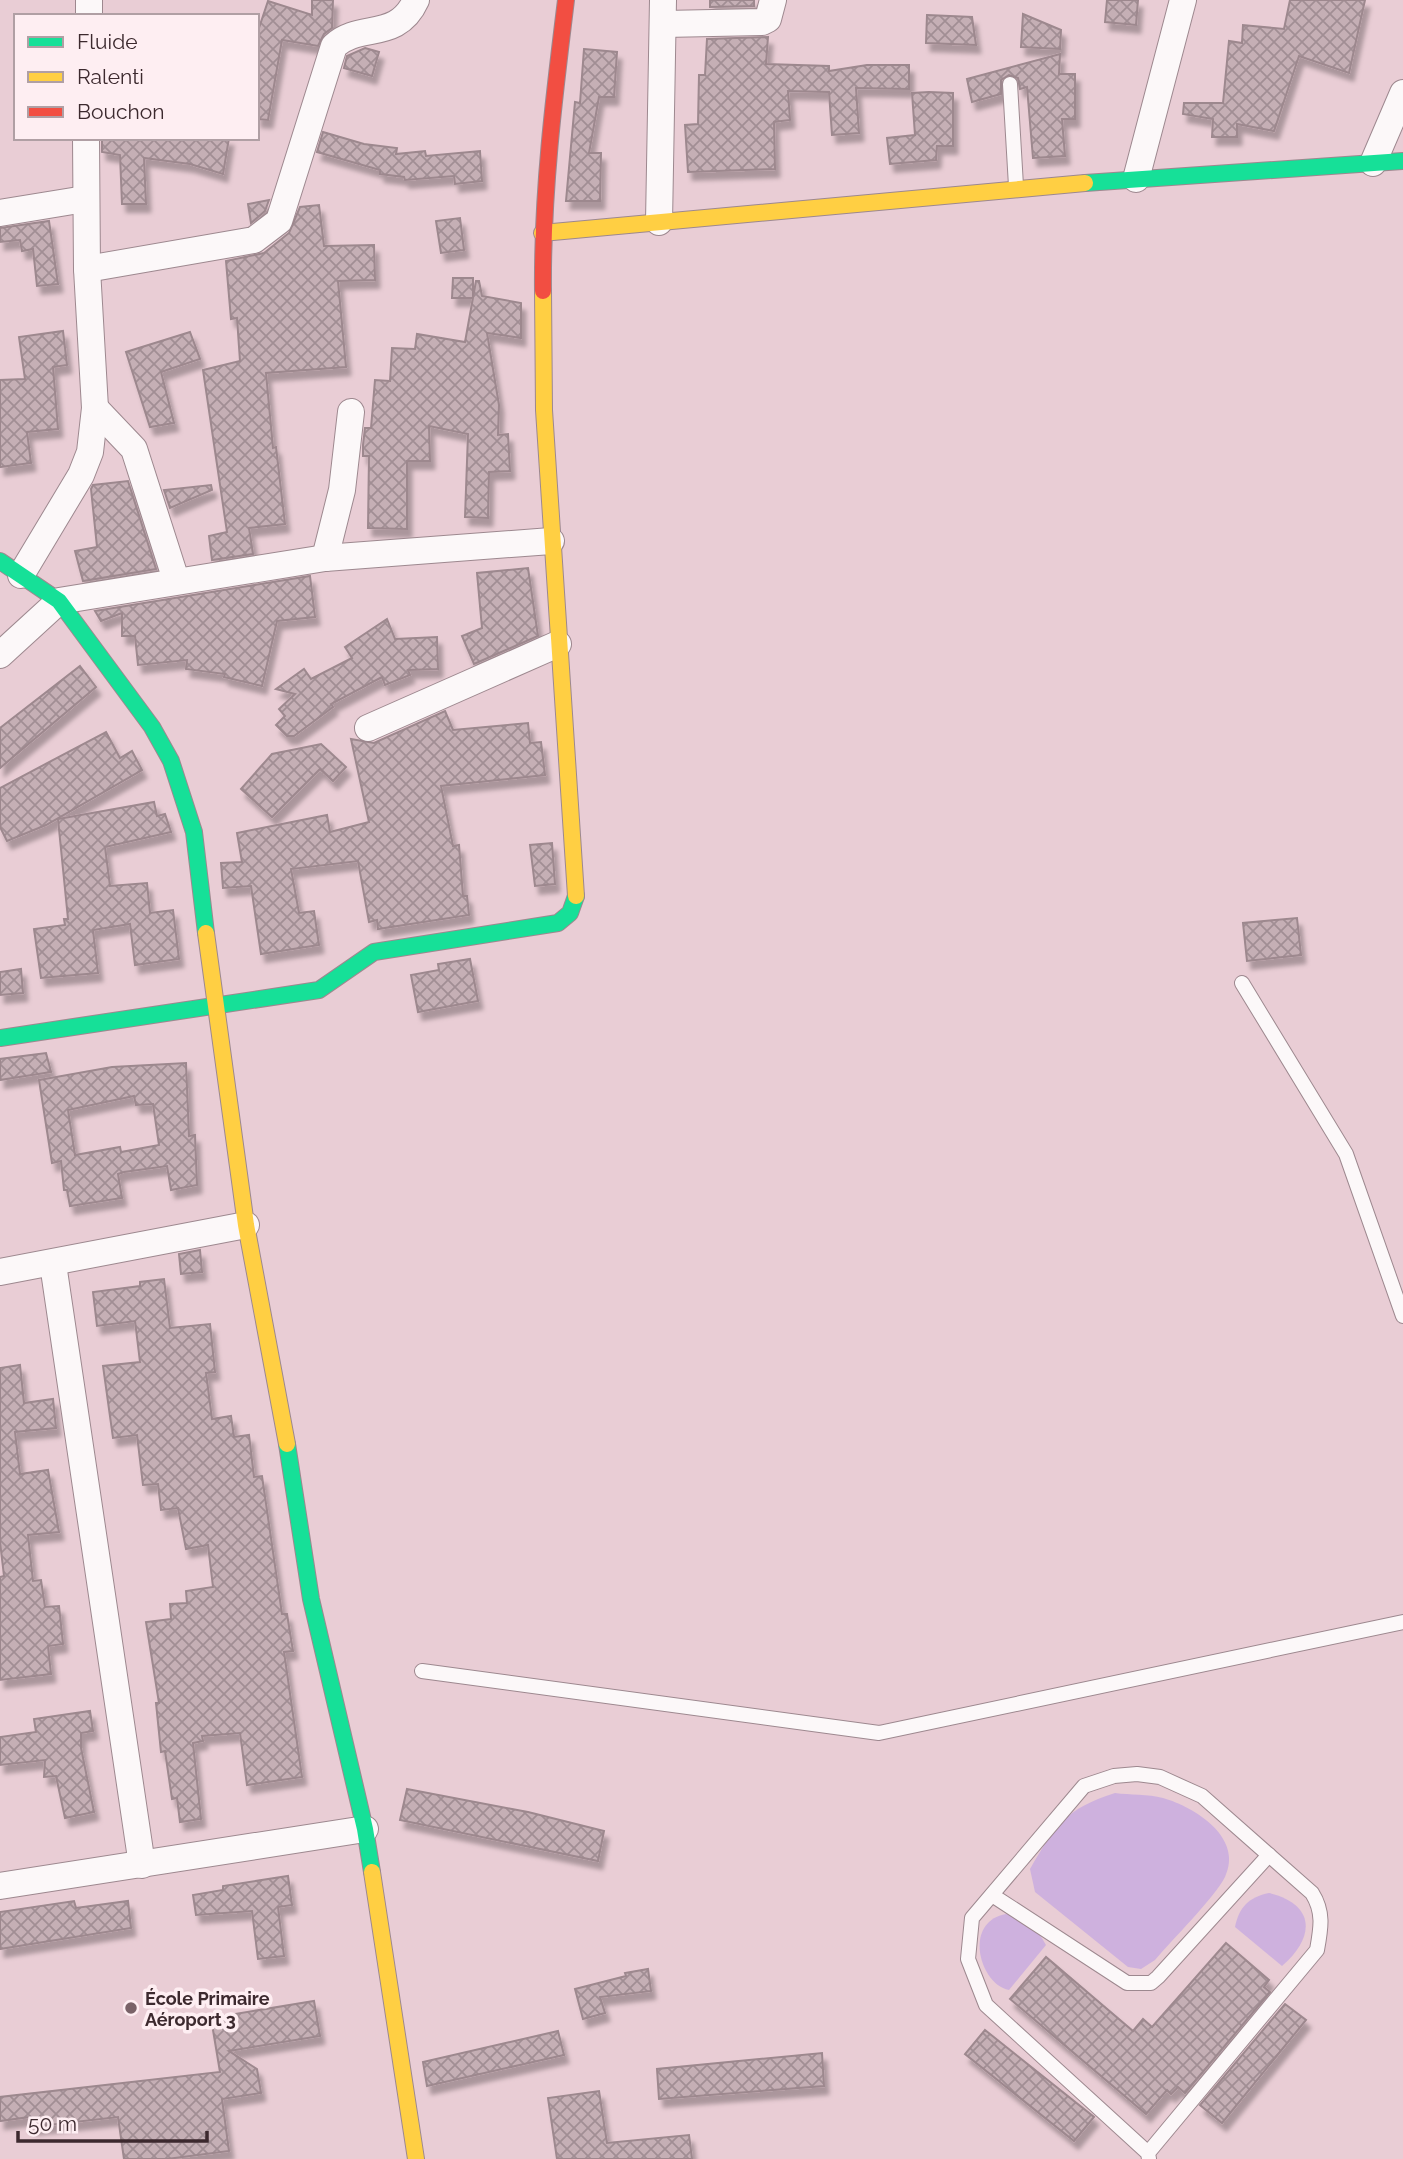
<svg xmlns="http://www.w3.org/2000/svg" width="1403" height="2159" font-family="Raleway,sans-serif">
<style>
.green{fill:#ceb1de}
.building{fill:url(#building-cross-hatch);stroke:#9d888e;stroke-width:2;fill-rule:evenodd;filter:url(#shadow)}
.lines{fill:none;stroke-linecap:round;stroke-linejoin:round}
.lane-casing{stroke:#9d888f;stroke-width:16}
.street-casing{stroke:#9d888f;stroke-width:28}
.fast-casing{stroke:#9d888f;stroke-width:18}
.slow-casing{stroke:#9d888f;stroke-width:18}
.jam-casing{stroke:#9d888f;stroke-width:18}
.lane{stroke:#fcf8f9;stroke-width:14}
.street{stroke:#fcf8f9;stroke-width:26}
.fast{stroke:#16e098;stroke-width:16}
.slow{stroke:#ffcf43;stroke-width:16}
.jam{stroke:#f24e42;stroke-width:16}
.poi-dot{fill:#796268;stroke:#feeef2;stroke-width:2.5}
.labels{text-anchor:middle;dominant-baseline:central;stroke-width:7;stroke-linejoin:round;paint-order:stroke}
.poi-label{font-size:18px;font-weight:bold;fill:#3c292e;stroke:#feeef2;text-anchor:start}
</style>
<defs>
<pattern id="building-cross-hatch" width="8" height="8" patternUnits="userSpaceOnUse" patternTransform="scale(1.75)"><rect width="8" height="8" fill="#c5afb5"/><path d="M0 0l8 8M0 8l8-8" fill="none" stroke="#a18e94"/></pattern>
<filter id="shadow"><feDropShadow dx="4.5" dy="8" stdDeviation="2" flood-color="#0004"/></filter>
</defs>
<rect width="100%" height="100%" fill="#e9cdd5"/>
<!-- green -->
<g class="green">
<path d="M1115,1793C1130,1795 1148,1794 1163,1798C1195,1807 1244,1838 1225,1877C1215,1897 1171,1941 1155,1960L1141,1969L1128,1967L1035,1892L1030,1869C1056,1825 1065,1809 1115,1793Z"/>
<path d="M1269,1893C1315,1904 1316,1937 1282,1966L1235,1927C1239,1907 1249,1897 1269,1893Z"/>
<path d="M1006,1914C1026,1919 1036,1927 1046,1945L1009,1990C980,1985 962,1922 1006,1914Z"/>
</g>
<!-- building -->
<g class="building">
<polygon points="312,0 333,0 332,28 324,34 318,46 282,40 268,120 257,119 257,34 268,1 312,15"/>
<polygon points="710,0 754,0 754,6 710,7"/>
<polygon points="1107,0 1138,0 1136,25 1105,22"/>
<polygon points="1290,0 1365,0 1349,73 1299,56 1274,131 1237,124 1237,137 1212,137 1213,119 1183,114 1184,103 1223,103 1229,41 1242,43 1243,25 1284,29"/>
<polygon points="1023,14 1061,30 1060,49 1021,47"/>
<polygon points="927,15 972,17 976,45 926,43"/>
<polygon points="768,37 766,64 829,66 829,71 867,65 909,65 909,89 856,88 859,133 832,135 829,92 788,91 790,120 774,122 775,169 688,172 685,125 698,124 699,75 705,75 707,39"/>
<polygon points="365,48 379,52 372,76 344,68 347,56"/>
<polygon points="584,49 617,52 614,97 599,97 589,153 601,153 600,201 566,201 575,102 580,103"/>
<polygon points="1060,54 1059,74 1075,74 1075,119 1062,119 1065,156 1033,158 1027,87 1020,89 1018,78 1009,75 1001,80 1001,94 972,102 967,79"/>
<polygon points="929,92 953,93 953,146 937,146 936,160 890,164 887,138 915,135 912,93"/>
<polygon points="323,132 364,144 397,148 396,154 425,151 426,156 480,151 482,181 455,184 454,176 405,180 404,177 380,174 380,170 317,152"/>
<polygon points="102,138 229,138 223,174 190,164 144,158 146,204 122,204 120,155 102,152"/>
<polygon points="269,200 265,211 251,223 248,204"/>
<polygon points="319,205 324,246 374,245 375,280 338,281 346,367 266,373 273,448 276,447 285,524 249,528 253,554 212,560 209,536 227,532 203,370 240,361 237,318 231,319 226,261 264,253 289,233 300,207"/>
<polygon points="460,218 464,250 441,253 436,221"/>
<polygon points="49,221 58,284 37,286 33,249 22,251 20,240 0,242 0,228"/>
<polygon points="453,278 473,278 473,298 452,298"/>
<polygon points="476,281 479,281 482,296 521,303 521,338 487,333 499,405 498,435 508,434 510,471 489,472 488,518 465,517 468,434 429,426 430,461 407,461 407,529 368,528 369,456 363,456 363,445 365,428 371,428 375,380 390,381 392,348 415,349 417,334 465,342"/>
<polygon points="63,331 67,365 53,367 58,429 27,432 31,463 0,467 0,380 25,379 19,337"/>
<polygon points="190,332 200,359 161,372 174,423 150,427 126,352"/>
<polygon points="128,481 156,569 83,581 75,551 97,547 91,489 93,485"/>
<polygon points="211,485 212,490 170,508 164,490"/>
<polygon points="528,568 538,636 474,664 462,636 482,628 477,573"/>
<polygon points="310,576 315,617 277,621 262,686 224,677 225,674 186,669 187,660 138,665 135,636 122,636 122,613 101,621 95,611"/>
<polygon points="387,619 395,639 437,637 438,669 408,670 410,675 385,685 382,677 331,704 333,707 294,736 287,736 276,725 285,716 279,709 295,694 276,689 304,669 311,679 352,658 345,647"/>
<polygon points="80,666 96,687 0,768 0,728"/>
<polygon points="445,711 453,730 528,723 530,743 541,742 545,775 441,786 453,846 459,845 463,896 467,896 469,915 378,929 377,920 369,922 358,861 291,869 299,913 314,911 319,945 261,954 251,886 223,888 221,863 242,862 237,833 327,815 330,832 369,822 351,739 374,743"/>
<polygon points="106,732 120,758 132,751 142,770 46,825 7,841 0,827 0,788"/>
<polygon points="321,744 346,767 333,781 320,769 272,817 241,789 272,754"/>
<polygon points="154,802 157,816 165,814 171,832 105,847 110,886 147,883 150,913 173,910 179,959 135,965 130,924 93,930 98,973 41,978 34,929 65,925 64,919 68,919 58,819"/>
<polygon points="552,843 555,884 535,886 530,845"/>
<polygon points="1297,918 1301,955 1247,961 1243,923"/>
<polygon points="470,959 478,1001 418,1012 411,975 439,970 438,964"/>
<polygon points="21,969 23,993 0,995 0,972"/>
<polygon points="46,1053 51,1072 0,1080 0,1059"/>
<path d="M186,1063L189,1136L195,1135L197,1185L171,1190L167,1166L124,1172L118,1174L122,1198L70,1206L67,1190H64L61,1161L52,1163L39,1080L112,1067ZM134,1096L136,1105L153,1104L159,1145L121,1152L120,1147L75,1155L68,1110Z"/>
<polygon points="200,1250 202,1272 181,1274 179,1254"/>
<polygon points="164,1279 170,1328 210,1324 215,1372 206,1373 212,1419 231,1416 234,1437 249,1435 254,1477 262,1476 282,1614 287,1614 293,1651 284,1652 302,1777 247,1785 240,1733 202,1736 203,1741 193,1743 201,1819 180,1822 177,1798 172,1799 165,1751 161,1752 156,1703 159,1703 146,1622 171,1619 170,1604 187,1603 186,1591 213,1587 208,1545 186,1549 178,1508 161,1510 158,1484 143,1485 137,1435 113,1438 103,1366 140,1362 135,1321 97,1326 93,1292 140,1286 140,1282"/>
<polygon points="20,1365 24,1403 53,1399 56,1428 15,1432 20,1474 48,1470 59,1532 28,1535 33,1581 41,1580 45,1607 59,1606 63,1644 48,1646 51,1674 0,1680 0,1577 4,1576 0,1542 0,1368"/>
<polygon points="90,1711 93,1731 81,1733 81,1748 94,1812 65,1818 56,1776 44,1777 45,1760 0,1765 0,1737 36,1732 34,1719"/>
<polygon points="407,1789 528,1812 604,1831 598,1861 400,1820"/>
<polygon points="288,1876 292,1905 278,1907 284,1956 258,1959 252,1911 196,1915 193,1895 223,1890 223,1886"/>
<polygon points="74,1901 76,1908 128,1901 131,1928 0,1949 0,1912"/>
<polygon points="1226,1943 1269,1980 1264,1987 1270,1992 1185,2093 1178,2087 1171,2094 1167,2090 1146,2114 1010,1999 1046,1957 1133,2031 1143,2019 1152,2027"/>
<polygon points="648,1969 651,1991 600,1997 605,2013 583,2019 575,1989 626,1976 625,1973"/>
<polygon points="314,2001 320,2036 229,2051 257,2069 261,2093 222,2099 229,2151 167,2159 124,2159 118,2117 31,2127 30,2117 0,2121 0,2097 220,2072 211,2018"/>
<polygon points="1285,2004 1306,2020 1222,2123 1200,2105"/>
<polygon points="985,2030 1094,2117 1074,2141 965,2054"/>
<polygon points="558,2031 564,2055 427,2086 423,2062"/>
<polygon points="822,2053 824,2086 659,2099 657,2069"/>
<polygon points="599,2091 607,2143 689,2135 692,2159 557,2159 548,2098"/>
</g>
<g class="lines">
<!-- lane casing -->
<g class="lane-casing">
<g id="lane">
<polyline points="1010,84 1016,186"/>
<polyline points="1242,983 1346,1154 1403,1316"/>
<polyline points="422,1671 879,1733 1403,1622"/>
<polyline points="992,1895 1127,1983 1151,1983 1158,1977 1269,1855"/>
<path d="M1148,2153L1317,1950C1321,1928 1324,1912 1312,1893L1202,1796L1160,1777L1137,1774L1114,1776L1084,1786L972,1918L968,1959L986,2005L1148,2153L1149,2159"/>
</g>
</g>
<!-- street casing -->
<g class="street-casing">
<g id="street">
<polyline points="89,16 89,0"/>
<polyline points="664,24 762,22 768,19 773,0"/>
<polyline points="1373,163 1403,93"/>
<polyline points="1136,179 1183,0"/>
<polyline points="0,213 85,199"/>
<polyline points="659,222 663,0"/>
<path d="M87,269L254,240L279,221L334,46C360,22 397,42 416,0"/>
<polyline points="95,408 134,449 176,580"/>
<polyline points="325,558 342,490 351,412"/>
<polyline points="21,575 81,475 90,452 95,408 87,269 86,138"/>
<polyline points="0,655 59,601 325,558 551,541"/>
<polyline points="368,728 558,644"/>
<polyline points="53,1264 142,1865"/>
<polyline points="0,1272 246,1225"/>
<polyline points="0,1886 365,1829"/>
</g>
</g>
<!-- fast casing -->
<g class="fast-casing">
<g id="fast">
<polyline points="1085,183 1403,161"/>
<polyline points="0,561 59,601 152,727 171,761 194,832 206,933"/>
<polyline points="0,1038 319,990 374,952 558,923 570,913 576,896"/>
<polyline points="287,1444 311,1599 365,1829 372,1872"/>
</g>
</g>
<!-- slow casing -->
<g class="slow-casing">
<g id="slow">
<polyline points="542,233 1085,183"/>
<polyline points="543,291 544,410 576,896"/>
<polyline points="206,933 246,1225 287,1444"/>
<polyline points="372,1872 416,2159"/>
</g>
</g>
<!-- jam casing -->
<g class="jam-casing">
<path id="jam" d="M543,291C542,193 554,97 566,0"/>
</g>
<!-- lane -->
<use href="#lane" class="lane"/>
<!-- street -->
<use href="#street" class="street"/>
<!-- fast -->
<use href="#fast" class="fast"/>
<!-- slow -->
<use href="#slow" class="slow"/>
<!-- jam -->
<use href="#jam" class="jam"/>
</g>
<!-- markers -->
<circle class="poi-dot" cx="131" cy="2008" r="7"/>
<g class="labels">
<!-- poi labels -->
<g class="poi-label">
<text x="145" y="1998">École Primaire<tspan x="145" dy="21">Aéroport 3</tspan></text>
</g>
</g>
<!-- legend -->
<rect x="14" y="14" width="245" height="126" fill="#feeef2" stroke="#b09fa4" stroke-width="2"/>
<rect x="28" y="37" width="35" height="10" fill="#16e098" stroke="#b09fa4" stroke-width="2"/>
<text x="77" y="49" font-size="21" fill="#3c292e">Fluide</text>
<rect x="28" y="72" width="35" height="10" fill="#ffcf43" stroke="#b09fa4" stroke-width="2"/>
<text x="77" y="84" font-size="21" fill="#3c292e">Ralenti</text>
<rect x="28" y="107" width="35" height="10" fill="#f24e42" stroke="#b09fa4" stroke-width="2"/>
<text x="77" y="119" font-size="21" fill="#3c292e">Bouchon</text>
<!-- scale -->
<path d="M18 2131v10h189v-10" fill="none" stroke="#3c292e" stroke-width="3.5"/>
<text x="28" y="2131" font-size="21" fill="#3c292e" stroke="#feeef2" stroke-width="5" paint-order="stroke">50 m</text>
</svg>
